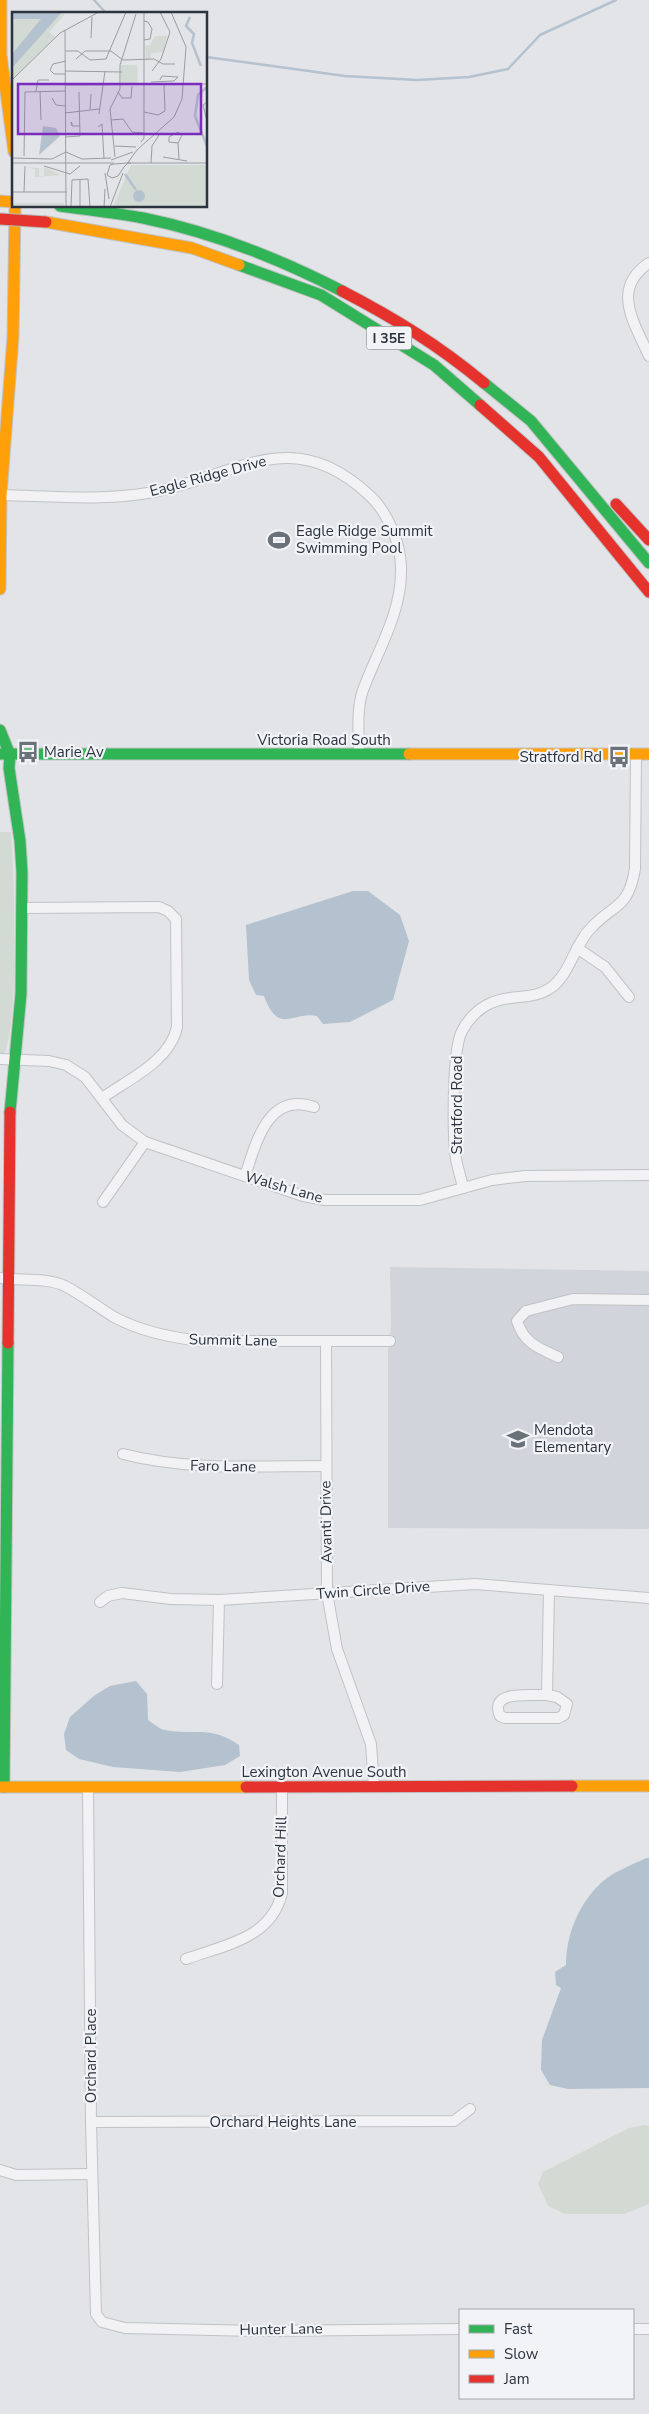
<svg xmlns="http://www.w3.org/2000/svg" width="649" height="2414" font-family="'Nunito Sans',sans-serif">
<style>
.built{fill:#d1d4da}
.green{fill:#d3dad3}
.water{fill:#b4c1ce}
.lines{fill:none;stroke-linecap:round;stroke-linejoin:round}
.stream{stroke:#b4c1ce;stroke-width:2.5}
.street-casing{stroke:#c1c2c5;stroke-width:12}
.fast-casing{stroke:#c1c2c5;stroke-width:13}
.slow-casing{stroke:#c1c2c5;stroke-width:13}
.jam-casing{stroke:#c1c2c5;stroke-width:13}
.street{stroke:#f2f2f4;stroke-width:10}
.fast{stroke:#30b455;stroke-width:11}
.slow{stroke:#ff9f0a;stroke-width:11}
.jam{stroke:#e5322d;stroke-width:11}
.jam-bridge-casing{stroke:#b5b7bb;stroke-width:13;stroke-linecap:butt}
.jam-bridge{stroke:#e5322d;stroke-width:11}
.labels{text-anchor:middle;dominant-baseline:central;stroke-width:4.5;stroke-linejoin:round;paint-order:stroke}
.shield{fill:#f1f3f6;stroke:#666d75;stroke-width:1}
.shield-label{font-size:14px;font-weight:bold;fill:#2b333e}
.street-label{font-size:15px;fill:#2b333e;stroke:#f1f3f6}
.poi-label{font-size:15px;fill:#2b333e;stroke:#f1f3f6;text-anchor:start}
.inset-river{fill:none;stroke:#b4c1ce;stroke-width:2.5}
.inset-road{fill:none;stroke:#999da3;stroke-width:1}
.view{fill:#7b2cbf;fill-opacity:0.15;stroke:#7b2cbf;stroke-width:2.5}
.inset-edge{fill:none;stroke:#2b333e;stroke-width:2.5}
</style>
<rect width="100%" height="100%" fill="#e2e4e7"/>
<!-- built -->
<polygon class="built" points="390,1267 649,1271 649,1529 388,1528 388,1350 391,1328"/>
<!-- green -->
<g class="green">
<path d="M0,832H11C14,869 20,1031 3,1055L0,1054Z"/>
<polygon points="644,2125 649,2126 649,2204 624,2214 565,2214 548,2206 538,2184 543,2172 629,2128"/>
</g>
<!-- water -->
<g class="water">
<path d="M353,891H368L400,915L409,941L393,1000L350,1022L323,1024L317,1016C292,1011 279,1036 264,996L256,995L249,980L246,925Z"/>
<path d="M136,1681L147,1694L148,1720C153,1723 159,1729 165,1730C196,1736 209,1725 239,1745L240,1756L225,1765L180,1772L113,1767L79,1759L66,1750L64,1734L70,1717L95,1695L110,1686Z"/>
<path d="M646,1858H649V2088L568,2089L550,2085L541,2070L542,2040L561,1988L556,1985L555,1972L566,1965C566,1935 579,1903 602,1882C613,1872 632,1865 646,1858Z"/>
</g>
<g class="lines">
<!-- stream -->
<g class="stream">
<polyline points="94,0 107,14"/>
<polyline points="206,57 345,76 417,80 469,77 508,69 540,35 616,0"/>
</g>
<!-- street casing -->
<g class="street-casing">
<g id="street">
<path d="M649,263C610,289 635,324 649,356"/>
<path d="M1,495C49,496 101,501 148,493C233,479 289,421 368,494C388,512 402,545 401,572C401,614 377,652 363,690C356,710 359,734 359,754"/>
<path d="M22,908L159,907L168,911L176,919L177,1027C170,1061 129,1079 102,1098"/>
<polyline points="577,948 605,967 629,997"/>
<polyline points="0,1059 49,1061 66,1065 85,1077 122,1125 145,1142 303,1196 325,1200 420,1200 492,1180 525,1176 649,1175"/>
<path d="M245,1176C256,1143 268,1091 314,1107"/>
<path d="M463,1188C461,1177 456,1164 455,1152C453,1128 452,1050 462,1031C468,1019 479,1008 491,1003C510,994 532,1000 549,989C570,976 574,944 592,927C615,903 628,909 635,869L636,754"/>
<polyline points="103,1202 145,1142"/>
<path d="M0,1278C20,1281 46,1277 65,1286C82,1295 98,1307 114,1317C142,1332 172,1338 203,1341H390"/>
<polyline points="326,1341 327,1593 337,1649 371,1744 374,1787"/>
<path d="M558,1357C538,1348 524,1343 517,1321L526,1311L573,1299L649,1300"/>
<path d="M123,1454C189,1471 257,1466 325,1466"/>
<polyline points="100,1602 108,1596 122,1593 171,1599 219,1600 475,1584 649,1598"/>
<polyline points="217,1684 219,1600"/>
<path d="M547,1695L557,1697L567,1704L564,1715L558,1718H505L500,1716C488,1689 533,1696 547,1695Z"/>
<polyline points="547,1695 549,1590"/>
<polyline points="88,1787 91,2122 96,2314 102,2322 125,2328 261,2331 460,2329"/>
<path d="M186,1959C224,1945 271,1939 282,1893V1787"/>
<polyline points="91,2122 454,2121 470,2109"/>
<polyline points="0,2170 16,2175 92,2174"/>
<polyline points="633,2329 649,2329"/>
</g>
</g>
<!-- fast casing -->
<g class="fast-casing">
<g id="fast">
<path d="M60,206C88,210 116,213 143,218C212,232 280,259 342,291"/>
<polyline points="239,265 321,295 434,365 480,405"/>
<polyline points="484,383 531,421 649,563"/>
<polyline points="0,730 10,755 9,768 20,841 22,872 21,994 10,1112"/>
<polyline points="1,754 409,754"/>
<polyline points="4,1787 8,1343"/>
</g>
</g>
<!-- slow casing -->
<g class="slow-casing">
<g id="slow">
<polyline points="1,0 1,55 14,152"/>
<polyline points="0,201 14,202"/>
<polyline points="46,222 192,248 239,265"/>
<polyline points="0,589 1,495 13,337 15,210"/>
<polyline points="409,754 649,754"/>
<polyline points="572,1786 649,1786"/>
<polyline points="0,1787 246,1787"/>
</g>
</g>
<!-- jam casing -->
<g class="jam-casing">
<g id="jam">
<path d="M342,291C396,319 438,345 484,383"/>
<polyline points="480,405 539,457 649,592"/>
<polyline points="616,504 649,540"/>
<polyline points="8,1343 10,1112"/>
<polyline points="246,1787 572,1786"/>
</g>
</g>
<!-- street -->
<use href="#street" class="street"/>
<!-- fast -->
<use href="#fast" class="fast"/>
<!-- slow -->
<use href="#slow" class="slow"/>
<!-- jam -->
<use href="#jam" class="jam"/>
<!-- jam-bridge casing -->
<g class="jam-bridge-casing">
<polyline id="jam-bridge" points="0,219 46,222"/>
</g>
<!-- jam-bridge -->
<use href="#jam-bridge" class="jam-bridge"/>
</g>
<!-- icons -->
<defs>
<g id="stadium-bare" transform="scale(1.725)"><path d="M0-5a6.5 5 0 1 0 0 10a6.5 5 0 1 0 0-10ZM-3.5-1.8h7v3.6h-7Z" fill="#6b7179" stroke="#f1f3f6" stroke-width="2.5" paint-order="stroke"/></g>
<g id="bus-bare" transform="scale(1.725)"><path d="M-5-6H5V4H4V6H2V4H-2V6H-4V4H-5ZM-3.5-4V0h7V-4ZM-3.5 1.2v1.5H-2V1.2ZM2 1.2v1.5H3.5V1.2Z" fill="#6b7179" stroke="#f1f3f6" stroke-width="2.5" paint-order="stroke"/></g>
<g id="school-bare" transform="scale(1.725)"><path d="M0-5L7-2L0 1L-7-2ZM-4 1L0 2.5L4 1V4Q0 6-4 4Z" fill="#6b7179" stroke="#f1f3f6" stroke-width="2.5" paint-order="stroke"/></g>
</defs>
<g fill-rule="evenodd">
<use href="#stadium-bare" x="279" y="540"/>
<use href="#bus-bare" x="28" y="752"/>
<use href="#bus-bare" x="619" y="757"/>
<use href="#school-bare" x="518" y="1439"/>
</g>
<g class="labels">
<!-- shield labels -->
<rect class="shield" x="366.5" y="326.5" width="45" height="23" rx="4"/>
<g class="shield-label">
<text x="389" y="338">I 35E</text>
</g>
<!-- street labels -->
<g class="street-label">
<text transform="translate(208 476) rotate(-15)">Eagle Ridge Drive</text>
<text x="324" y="740">Victoria Road South</text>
<text transform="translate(457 1105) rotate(-90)">Stratford Road</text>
<text transform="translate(284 1187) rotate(16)">Walsh Lane</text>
<text transform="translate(233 1340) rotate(1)">Summit Lane</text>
<text transform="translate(223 1466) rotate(1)">Faro Lane</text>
<text transform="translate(326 1522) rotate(-91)">Avanti Drive</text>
<text transform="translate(373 1590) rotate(-4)">Twin Circle Drive</text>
<text x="324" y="1772">Lexington Avenue South</text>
<text transform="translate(280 1857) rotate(-88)">Orchard Hill</text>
<text transform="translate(91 2056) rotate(-90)">Orchard Place</text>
<text x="283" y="2122">Orchard Heights Lane</text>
<text transform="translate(281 2329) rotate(-1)">Hunter Lane</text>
</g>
<!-- poi labels -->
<g class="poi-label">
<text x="296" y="531">Eagle Ridge Summit<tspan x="296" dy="17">Swimming Pool</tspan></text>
<text x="44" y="752">Marie Av</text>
<text x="602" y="757" text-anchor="end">Stratford Rd</text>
<text x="534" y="1430">Mendota<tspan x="534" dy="17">Elementary</tspan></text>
</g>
</g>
<!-- overview -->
<g transform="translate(12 12)">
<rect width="195" height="195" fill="#e2e4e7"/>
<path d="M46,0L53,2L37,20L43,25L0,68V7H25ZM143,24H155L151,40L139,41V46L134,48L133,34L138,33ZM109,53H125L126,73H109ZM119,153H195V195H101ZM13,155L27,156V164H32V155L49,163L23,165V157ZM0,191H52V195H0Z" fill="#d3dad3"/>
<path d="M0,0H50L0,56V42L29,7H0ZM31,114L44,116L48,124L27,143ZM121 184a6 6 0 1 1 12 0a6 6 0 1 1-12 0Z" fill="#b4c1ce"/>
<path class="inset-river" d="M178,5L174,14L182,22L180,31L189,54M195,75L186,83L183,104L195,134M113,162L124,178"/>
<path class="inset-road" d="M53,18L54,195M79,26L80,5M132,28L138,27L140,17L136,10L132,9M54,39H66L78,48L94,47L114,0M64,47L73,39H99L111,48L142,47L151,52H163M38,58L41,52L54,49M38,58L42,62H53M53,59L110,60M140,59L149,47L158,20L148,0M0,68L48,21L87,0M148,68L150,64L166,65M139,70L162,69L166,65M53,73L195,72M24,79L26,68H37M28,79L29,108M106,80L110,86H119L120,74M40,86L44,93L53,94M195,90L191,93L195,109M78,97L79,82M132,100L146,103L153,99L152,72M53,101L87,97M87,102L93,59M99,108L111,107L120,120L132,121M60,114L59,110L60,111V114H68M86,115L90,112L92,147M53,125L68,124L67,80M129,130L132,126V0M166,131L157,130V125L166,120L170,123L166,131L167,147M103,134L124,135M54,140L70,147L99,146M12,144L13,80L53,79M103,145L98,97L108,77V53L124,2M151,145L175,149M0,146L40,147L54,140M99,148L121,140M0,151H102M115,151H195M119,151H115L102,152L98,153L95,163L100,166L106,164L112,155L115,152V151H116L117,149L122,142L126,137L162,105L170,87L174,35L159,0M139,151L140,134L147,123M32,154L58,162L68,154M93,161L97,187M0,180H55M12,180L13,154M59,195L60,168L76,167L78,195M68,195V167M92,195L93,177M98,195L111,161"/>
<path class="view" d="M6,72H189V122H6Z"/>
<rect width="195" height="195" class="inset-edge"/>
</g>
<!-- legend -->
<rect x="459" y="2309" width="175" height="90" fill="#f1f3f6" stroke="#a2a6ac"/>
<rect x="469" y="2325" width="25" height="8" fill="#30b455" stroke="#a2a6ac"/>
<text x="504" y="2334" font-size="15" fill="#2b333e">Fast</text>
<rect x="469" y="2350" width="25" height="8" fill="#ff9f0a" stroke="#a2a6ac"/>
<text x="504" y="2359" font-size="15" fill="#2b333e">Slow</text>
<rect x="469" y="2375" width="25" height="8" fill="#e5322d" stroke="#a2a6ac"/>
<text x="504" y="2384" font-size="15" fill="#2b333e">Jam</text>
</svg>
